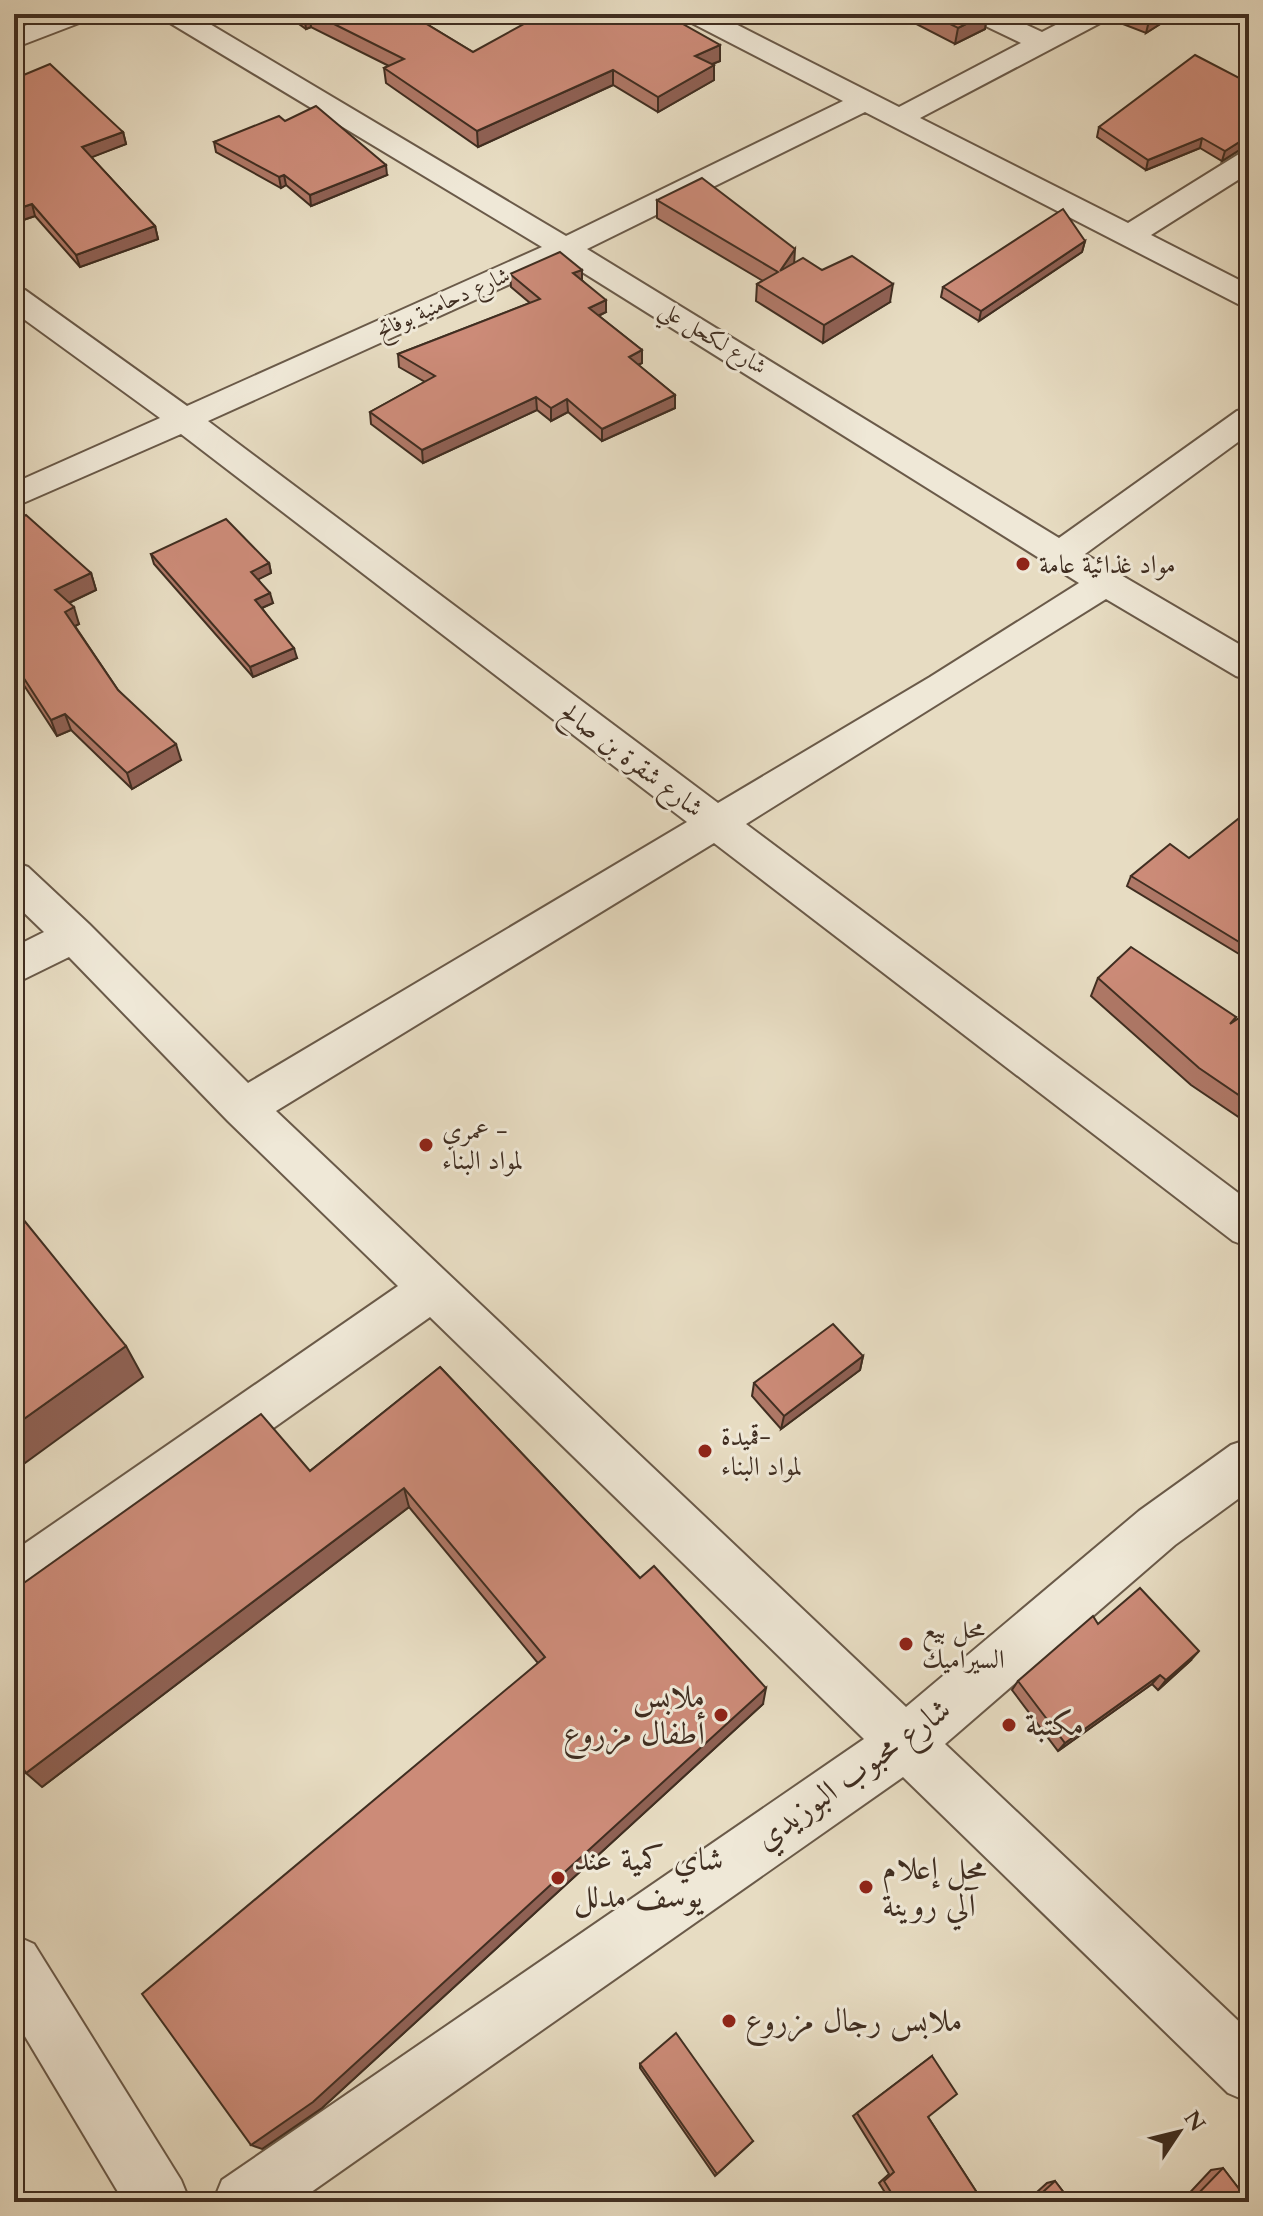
<svg xmlns="http://www.w3.org/2000/svg" width="1263" height="2216" font-family="Cardo,Amiri,serif">
<style>
.lines{fill:none;stroke-linecap:round;stroke-linejoin:round}
.minor-casing{stroke:#6a5a49;stroke-width:4}
.minor{fill:#efe8d7;fill-rule:evenodd}
.wall{fill:#af7867;stroke:#402e21;stroke-width:2}
.shaded-wall{fill:#8f6154;stroke:#402e21;stroke-width:2}
.building{fill:#cc8b78;stroke:#402e21;stroke-width:2}
.poi-dot{fill:#8f2418;stroke:#efe8d7;stroke-width:3}
.labels{text-anchor:middle;dominant-baseline:central;stroke-width:6;stroke-linejoin:round;paint-order:stroke}
.far-street-label{font-size:22px;fill:#402e21;stroke:#efe8d7}
.poi-label{font-size:26px;fill:#402e21;stroke:#efe8d7;text-anchor:start}
.street-label{font-size:26px;fill:#402e21;stroke:#efe8d7}
.near-poi-label{font-size:32px;fill:#402e21;stroke:#efe8d7;text-anchor:start}
.near-street-label{font-size:32px;fill:#402e21;stroke:#efe8d7}
</style>
<rect width="100%" height="100%" fill="#e7dcc2"/>
<filter id="stains"><feTurbulence type="fractalNoise" baseFrequency=".0025" numOctaves="4"/><feColorMatrix values="0 0 0 0 .2 0 0 0 0 .09 0 0 0 0 .02 0 0 0 .5 -.17"/></filter>
<radialGradient id="worn" r=".72"><stop offset=".6" stop-color="#630" stop-opacity="0"/><stop offset="1" stop-color="#630" stop-opacity=".3"/></radialGradient>
<g class="lines">
<!-- minor casing -->
<g class="minor-casing">
<g id="minor">
<polygon points="55,14 91,14 87,20 14,48 14,30"/>
<path d="M161,14H193L566,236L843,101L686,20L682,14H716L899,107L1021,43L973,20L969,14H1003L1042,32L1077,14H1110L1106,20L920,118L1128,223L1239,154L1249,151V173L1151,235L1249,285V306L1238,304L865,112L587,249L1059,538L1237,411L1249,408V434L1085,554L1249,650V680L1236,676L1106,599L746,824L1249,1201V1247L1233,1241L714,843L276,1111L906,1707L1139,1511L1231,1445L1249,1439V1491L1175,1545L945,1744L1249,2031V2102L1228,2093L903,1777L297,2202H213L222,2180L864,1739L430,1317L32,1599L14,1606V1551L398,1286L228,1121L69,957L14,984V947L44,932L14,903V862L28,867L89,924L248,1083L687,822L181,434L14,507V483L160,418L14,312V288L25,290L187,406L542,247L165,20ZM563,260L1079,583L930,677L718,803L208,421Z"/>
<polygon points="14,1935 34,1944 181,2180 190,2202 124,2202 14,2018"/>
</g>
</g>
<!-- minor -->
<use href="#minor" class="minor"/>
</g>
<!-- wall -->
<g class="wall">
<polygon points="285,14 410,14 473,52 720,45 720,61 712,64 714,80 658,112 613,85 478,147 386,83 384,68 389,66 311,27 306,29"/>
<polygon points="897,14 987,14 985,29 955,44"/>
<polygon points="1111,14 1176,14 1146,33 1110,19"/>
<polygon points="14,79 123,132 126,144 91,157 155,226 158,239 80,267 35,216 14,223"/>
<polygon points="1249,83 1249,149 1238,151 1222,161 1200,148 1146,170 1097,137 1099,127"/>
<polygon points="285,121 387,175 311,206 286,185 281,188 216,152 214,142"/>
<polygon points="657,200 794,263 822,270 890,302 823,343 756,301 757,284 763,281 657,218"/>
<polygon points="1085,241 1082,252 979,321 941,297 943,287"/>
<polygon points="582,270 582,280 606,312 599,316 642,350 642,363 638,365 675,395 675,408 602,441 568,412 551,421 537,410 423,463 371,424 370,412 425,382 399,367 398,354 530,303 511,287 510,274"/>
<polygon points="14,518 91,573 96,590 69,603 79,624 75,626 118,690 181,760 132,789 71,730 57,736 14,670"/>
<polygon points="151,554 269,563 271,573 258,579 273,603 262,608 297,658 253,677 154,564"/>
<polygon points="1249,819 1249,960 1127,886 1131,876 1189,858 1245,823"/>
<polygon points="1098,978 1236,1017 1233,1022 1249,1025 1249,1124 1191,1085 1091,996"/>
<polygon points="863,1356 860,1370 781,1429 752,1396 754,1383"/>
<polygon points="440,1367 640,1578 763,1704 322,2108 262,2149 538,1663 409,1507 42,1787 310,1471"/>
<polygon points="1190,1661 1158,1690 1152,1684 1058,1751 1012,1690 1018,1681"/>
<polygon points="932,2056 928,2117 983,2202 891,2202 879,2183 889,2174 853,2116"/>
<polygon points="640,2064 753,2141 715,2176 640,2068"/>
<polygon points="1223,2168 1249,2202 1181,2202 1211,2170"/>
<polygon points="1055,2181 1071,2202 1026,2202 1047,2183"/>
</g>
<!-- shaded-wall -->
<g class="shaded-wall">
<polygon points="304,14 310,14 311,27 306,29"/>
<polygon points="986,14 987,14 985,29 955,44 958,28"/>
<polygon points="1155,14 1176,14 1146,33 1150,17"/>
<polygon points="720,45 720,61 694,71 695,56"/>
<polygon points="714,65 714,80 658,112 658,97"/>
<polygon points="613,70 613,85 478,147 477,131"/>
<polygon points="123,132 126,144 85,160 82,147"/>
<polygon points="1202,138 1200,148 1146,170 1148,160"/>
<polygon points="1249,139 1249,149 1238,151 1222,161 1225,151 1241,141"/>
<polygon points="386,165 387,175 311,206 310,195"/>
<polygon points="284,175 286,185 281,188 279,177"/>
<polygon points="32,204 35,216 14,223 14,210"/>
<polygon points="155,226 158,239 80,267 76,255"/>
<polygon points="1085,241 1082,252 979,321 981,311"/>
<polygon points="795,249 794,266 780,271"/>
<polygon points="582,270 582,282 573,273"/>
<polygon points="893,284 890,302 823,343 824,325"/>
<polygon points="606,300 606,312 589,320 589,308"/>
<polygon points="642,350 642,363 629,369 629,357"/>
<polygon points="16,395 22,415 14,419 14,396"/>
<polygon points="675,395 675,408 602,441 602,429"/>
<polygon points="536,397 537,410 423,463 422,450"/>
<polygon points="567,399 568,412 551,421 551,408"/>
<polygon points="269,563 271,573 253,582 251,572"/>
<polygon points="91,573 96,590 60,607 55,590"/>
<polygon points="270,593 273,603 257,610 255,600"/>
<polygon points="74,607 79,624 71,628 65,612"/>
<polygon points="294,648 297,658 253,677 250,667"/>
<polygon points="65,714 71,730 57,736 51,720"/>
<polygon points="176,744 181,760 132,789 127,773"/>
<polygon points="126,1346 143,1377 14,1471 14,1426"/>
<polygon points="863,1356 860,1370 781,1429 784,1416"/>
<polygon points="404,1488 409,1507 42,1787 26,1773"/>
<polygon points="1199,1651 1190,1661 1158,1690 1166,1680"/>
<polygon points="1160,1675 1152,1684 1058,1751 1065,1743"/>
<polygon points="766,1688 763,1704 322,2108 262,2149 251,2145"/>
</g>
<!-- building -->
<g class="building">
<polygon points="314,14 410,14 473,52 542,14 665,14 720,45 695,56 714,65 658,97 613,70 477,131 384,68 404,59"/>
<polygon points="930,14 986,14 958,28"/>
<polygon points="1142,14 1155,14 1150,17"/>
<polygon points="1195,55 1249,83 1249,139 1241,141 1225,151 1202,138 1148,160 1099,127"/>
<polygon points="50,64 123,132 82,147 155,226 76,255 32,204 14,210 14,79"/>
<polygon points="316,106 386,165 310,195 284,175 279,177 214,142 279,116 285,121"/>
<polygon points="702,178 795,249 780,271 803,258 822,270 852,256 893,284 824,325 757,284 778,272 657,200"/>
<polygon points="1063,209 1085,241 981,311 943,287"/>
<polygon points="560,252 582,270 573,273 606,300 589,308 642,350 629,357 675,395 602,429 567,399 551,408 536,397 422,450 370,412 435,376 398,354 540,299 510,274"/>
<polygon points="26,515 91,573 55,590 74,607 65,612 118,690 176,744 127,773 65,714 51,720 14,663 14,518 16,520"/>
<polygon points="226,519 269,563 251,572 270,593 255,600 294,648 250,667 151,554"/>
<polygon points="1238,819 1245,823 1249,819 1249,948 1131,876 1170,844 1189,858"/>
<polygon points="1131,947 1236,1017 1230,1024 1239,1018 1249,1025 1249,1102 1199,1068 1098,978"/>
<polygon points="14,1208 126,1346 14,1426"/>
<polygon points="833,1324 863,1356 784,1416 754,1383"/>
<polygon points="440,1367 640,1578 654,1566 766,1688 313,2102 251,2145 142,1994 545,1657 404,1488 26,1773 14,1753 14,1590 261,1414 310,1471"/>
<polygon points="1140,1588 1199,1651 1166,1680 1160,1675 1065,1743 1018,1681 1093,1616 1098,1624"/>
<polygon points="676,2033 753,2141 717,2174 640,2064"/>
<polygon points="932,2056 957,2094 928,2117 983,2202 897,2202 884,2181 894,2172 857,2113"/>
<polygon points="1223,2168 1249,2202 1190,2202"/>
<polygon points="1055,2181 1071,2202 1032,2202"/>
</g>
<!-- markers -->
<g class="poi-dot">
<circle cx="1023" cy="564" r="8"/>
<circle cx="426" cy="1145" r="8"/>
<circle cx="705" cy="1451" r="8"/>
<circle cx="906" cy="1644" r="8"/>
<circle cx="721" cy="1715" r="8"/>
<circle cx="1009" cy="1725" r="8"/>
<circle cx="558" cy="1878" r="8"/>
<circle cx="866" cy="1887" r="8"/>
<circle cx="729" cy="2021" r="8"/>
</g>
<g class="labels">
<!-- far-street labels -->
<g class="far-street-label">
<text transform="translate(443 303) rotate(-24)">شارع دحامنية بوفاتح</text>
<text transform="translate(713 338) rotate(31)">شارع لكحل علي</text>
</g>
<!-- poi labels -->
<g class="poi-label">
<text x="1039" y="564">مواد غذائية عامة</text>
<text x="442" y="1130">عمري -<tspan x="442" dy="30">لمواد البناء</tspan></text>
<text x="721" y="1436">قميدة-<tspan x="721" dy="30">لمواد البناء</tspan></text>
<text x="922" y="1629">محل بيع<tspan x="922" dy="30">السيراميك</tspan></text>
</g>
<!-- street labels -->
<g class="street-label">
<text transform="translate(632 760) rotate(37)">شارع شقرة بن صالح</text>
</g>
<!-- near-poi labels -->
<g class="near-poi-label">
<text x="705" y="1697" text-anchor="end">ملابس<tspan x="705" dy="37">أطفال مزروع</tspan></text>
<text x="1025" y="1725">مكتبة</text>
<text x="574" y="1860">شاي كمية عند<tspan x="574" dy="37">يوسف مدلل</tspan></text>
<text x="882" y="1869">محل إعلام<tspan x="882" dy="37">آلي روينة</tspan></text>
<text x="745" y="2021">ملابس رجال مزروع</text>
</g>
<!-- near-street labels -->
<g class="near-street-label">
<text transform="translate(853 1774) rotate(-36)">شارع محبوب البوزيدي</text>
</g>
</g>
<!-- margin -->
<rect width="1263" height="2216" fill="none" stroke="#e7dcc2" stroke-width="48"/>
<rect x="16" y="16" width="1231" height="2184" fill="none" stroke="#402e21" stroke-width="4"/>
<rect x="24" y="24" width="1215" height="2168" fill="none" stroke="#402e21" stroke-width="2"/>
<!-- north arrow -->
<g transform="translate(1179 2132) rotate(55)" stroke="#efe8d7" stroke-width="6" paint-order="stroke">
<path d="M0-6L14 30L0 20L-14 30Z" fill="#402e21"/>
<text y="-12" font-size="22" font-weight="bold" text-anchor="middle" fill="#402e21">N</text>
</g>
<rect width="100%" height="100%" filter="url(#stains)"/>
<rect width="100%" height="100%" fill="url(#worn)"/>
</svg>
